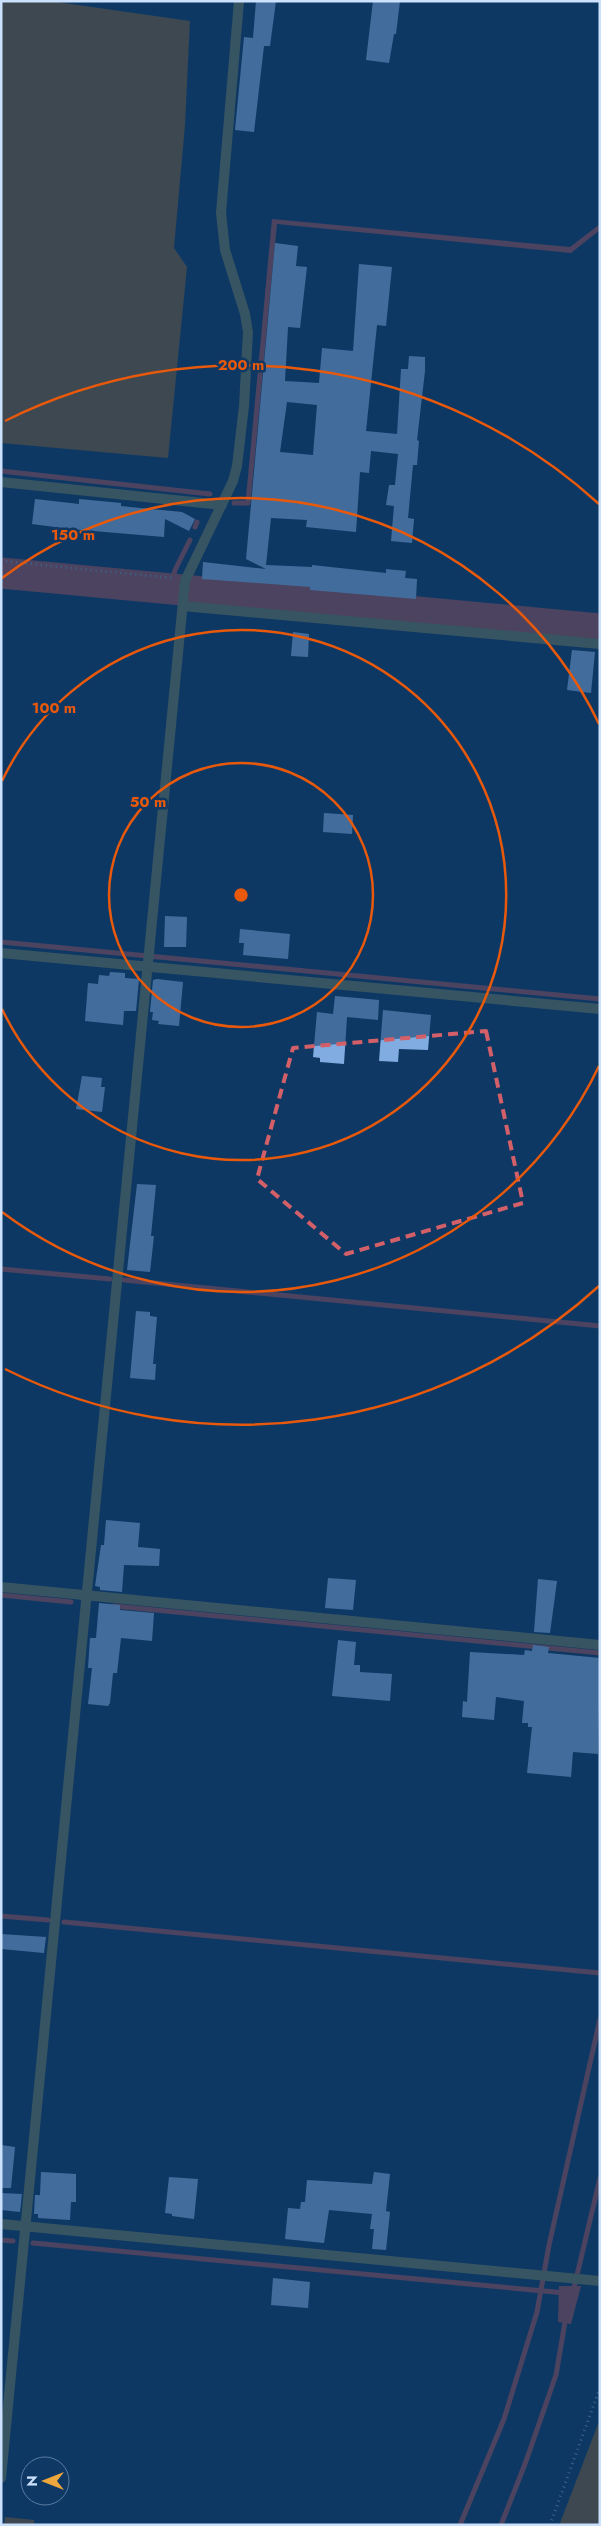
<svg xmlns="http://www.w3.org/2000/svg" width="601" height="2526" font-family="Jost,sans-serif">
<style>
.green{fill:#755b38}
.water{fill:#955159}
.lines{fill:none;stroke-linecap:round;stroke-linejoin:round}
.stream{stroke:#955159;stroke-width:5}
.river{stroke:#955159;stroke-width:31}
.building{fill:#80ace1;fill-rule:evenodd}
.path{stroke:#7594b7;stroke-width:3;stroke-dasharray:1 4;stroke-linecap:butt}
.street{stroke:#67765e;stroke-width:10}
.marked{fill:none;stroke:#d36068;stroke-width:4;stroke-dasharray:10 6;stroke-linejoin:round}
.ring{fill:none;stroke:#e8590c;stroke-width:2.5}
.centre{fill:#e8590c;stroke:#0f3864;stroke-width:2.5}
.ring-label{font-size:15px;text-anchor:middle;font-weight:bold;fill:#e8590c;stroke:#0f3864;stroke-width:5;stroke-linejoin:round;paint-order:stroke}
</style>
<rect width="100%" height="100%" fill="#0f3864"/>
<!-- green -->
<g class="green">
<polygon points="1,1 50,1 190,21 185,125 174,248 187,267 168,458 1,443"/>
<polygon points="600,2419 600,2525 559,2525 560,2523"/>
<polygon points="5,2517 34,2520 34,2525 4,2525"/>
</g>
<!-- water -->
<g class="water">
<polygon points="272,219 570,247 600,224 600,230 571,253 277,224 270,295 265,294"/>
<polygon points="559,2286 581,2286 571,2324 558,2322"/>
</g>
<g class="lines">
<!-- stream -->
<g class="stream">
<polyline points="1,471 210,494"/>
<polyline points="234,503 248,503 268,289"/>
<polyline points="195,527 197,522"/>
<polyline points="170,588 175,570 190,540"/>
<polyline points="1,942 600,999"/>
<polyline points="1,1269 110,1279"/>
<polyline points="124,1280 600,1326"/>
<polyline points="1,1595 71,1602"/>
<polyline points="114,1606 600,1653"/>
<polyline points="1,1916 48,1920"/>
<polyline points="64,1922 600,1973"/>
<polyline points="1,2240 13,2241"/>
<polyline points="33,2243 565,2293"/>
<polyline points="573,2292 600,2178"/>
<polyline points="460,2525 504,2419 537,2312 549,2245 600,2019"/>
<polyline points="501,2525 525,2464 556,2375 566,2316"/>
</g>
<!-- river -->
<polyline class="river" points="1,573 600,629"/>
</g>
<!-- building -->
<g class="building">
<polygon points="256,1 276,1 270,46 264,46 254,132 235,130 244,37 253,38"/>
<polygon points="373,1 400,1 396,34 394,34 389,63 366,60"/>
<path d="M275,243L298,246L296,266L307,267L300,328L288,327L285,381L319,383L322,348L353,351L359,264L392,267L386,326L377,325L366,431L397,434L401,369H408L409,356L425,357V371L417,440L419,441L417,465H413L408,518L414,519L412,543L391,541L394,506L386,505L389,485H395L398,454L371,451L369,473L360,472L356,532L306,527L307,520L271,518L266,565L312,567V565L386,573V569L406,571L405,578L417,579L416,599L310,590V587L202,579L203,562L266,569L246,559ZM287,402L317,405L313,455L280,452Z"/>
<polygon points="35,499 79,504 79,499 121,503 121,506 130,507 182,512 195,519 189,531 165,519 164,537 70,529 32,524"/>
<polygon points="293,632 309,634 308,657 291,656"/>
<polygon points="572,650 595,652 591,693 567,690"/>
<polygon points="324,813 353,815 352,834 323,832"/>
<polygon points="165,916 187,917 186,947 164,947"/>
<polygon points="240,929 290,934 288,959 243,955 244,943 239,943"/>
<polygon points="110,972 125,973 125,978 139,979 136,1011 124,1011 123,1025 85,1021 88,983 98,984 99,975 109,976"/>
<polygon points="157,979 183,982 179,1026 158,1024 159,1021 152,1020 153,1012 150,1012 153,980"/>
<polygon points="335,996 379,1000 378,1020 347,1017 344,1064 320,1062 320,1058 313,1057 317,1012 333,1014"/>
<polygon points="383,1010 431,1015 428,1050 399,1049 398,1062 379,1061"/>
<polygon points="82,1076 102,1078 101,1087 105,1087 102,1112 76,1109"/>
<polygon points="137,1184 156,1185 151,1236 154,1236 150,1272 127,1270"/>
<polygon points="136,1311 150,1312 150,1316 157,1317 153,1364 156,1364 155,1380 130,1378"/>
<polygon points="106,1520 140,1523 138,1547 160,1549 159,1566 124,1565 122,1592 100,1590 100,1587 95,1586 101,1545 104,1545"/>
<polygon points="328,1578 356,1580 353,1610 325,1608"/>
<polygon points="538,1579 557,1581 550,1633 534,1632"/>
<polygon points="99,1603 120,1605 120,1610 154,1613 152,1641 121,1638 117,1673 113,1673 110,1703 108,1706 88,1704 92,1668 88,1668 90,1638 96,1638"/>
<polygon points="338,1640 356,1642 354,1665 360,1665 360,1672 392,1674 390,1701 332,1696"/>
<polygon points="533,1645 549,1647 548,1653 600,1658 598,1754 573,1752 571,1777 527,1773 532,1727 528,1727 528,1723 522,1723 524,1701 496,1697 494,1720 462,1717 463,1701 467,1702 470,1652 524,1655 525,1650 532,1651"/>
<polygon points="1,1934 46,1937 44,1953 1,1949"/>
<polygon points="1,2145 15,2147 11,2188 1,2188"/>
<polygon points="41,2172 76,2174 76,2202 71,2202 70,2220 38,2218 38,2214 34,2214 35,2195 40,2195"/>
<polygon points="374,2172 390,2174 386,2211 390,2212 386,2250 372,2249 374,2229 370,2229 372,2214 329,2210 324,2243 285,2239 288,2208 300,2209 301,2202 305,2202 307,2180 372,2184"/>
<polygon points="169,2177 198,2179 194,2219 172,2216 172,2214 165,2213"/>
<polygon points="1,2193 22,2194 20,2212 1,2210"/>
<polygon points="273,2278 310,2282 308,2308 271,2305"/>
</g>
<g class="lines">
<!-- path -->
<g class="path">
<polyline points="1,561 172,578"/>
<polyline points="550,2525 600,2388"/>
</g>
<!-- street -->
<g class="street">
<polyline points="1,482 222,505"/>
<polyline points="183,606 600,644"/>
<polyline points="1,953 600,1009"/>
<polyline points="1,1587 600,1645"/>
<polyline points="1,2224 600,2281"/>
<polyline points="1,2478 185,581 233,481 237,466 244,406 248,332 245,314 225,250 221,213 239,1"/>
</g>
</g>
<!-- marked area -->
<path d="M0 0H601V2526H0ZM486,1031L523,1203L346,1254L257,1179L293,1048Z" fill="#0f3864" fill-opacity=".55" fill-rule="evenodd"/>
<path class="marked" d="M486,1031L523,1203L346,1254L257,1179L293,1048Z"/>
<!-- distance rings -->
<g class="ring">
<circle cx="241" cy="895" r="132"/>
<path d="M2 781A265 265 0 1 1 2 1009"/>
<path d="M599 1066A397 397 0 0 1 2 1212M2 578A397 397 0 0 1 599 724"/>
<path d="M599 1286A530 530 0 0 1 5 1369M5 421A530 530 0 0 1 599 504"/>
</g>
<circle cx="241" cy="895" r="8" class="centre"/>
<g class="ring-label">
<text x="241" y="370">200 m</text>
<text x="73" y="540">150 m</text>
<text x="54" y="713">100 m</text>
<text x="148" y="807">50 m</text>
</g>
<!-- border -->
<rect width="601" height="2526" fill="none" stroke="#cbe1fd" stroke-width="5"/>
<!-- north arrow -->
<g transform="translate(45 2481) rotate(270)"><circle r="24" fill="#0f3864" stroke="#5a7ca1"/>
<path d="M0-4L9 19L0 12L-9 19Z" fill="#eea73c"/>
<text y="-8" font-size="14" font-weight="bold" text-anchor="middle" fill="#cbe1fd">N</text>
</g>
</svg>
